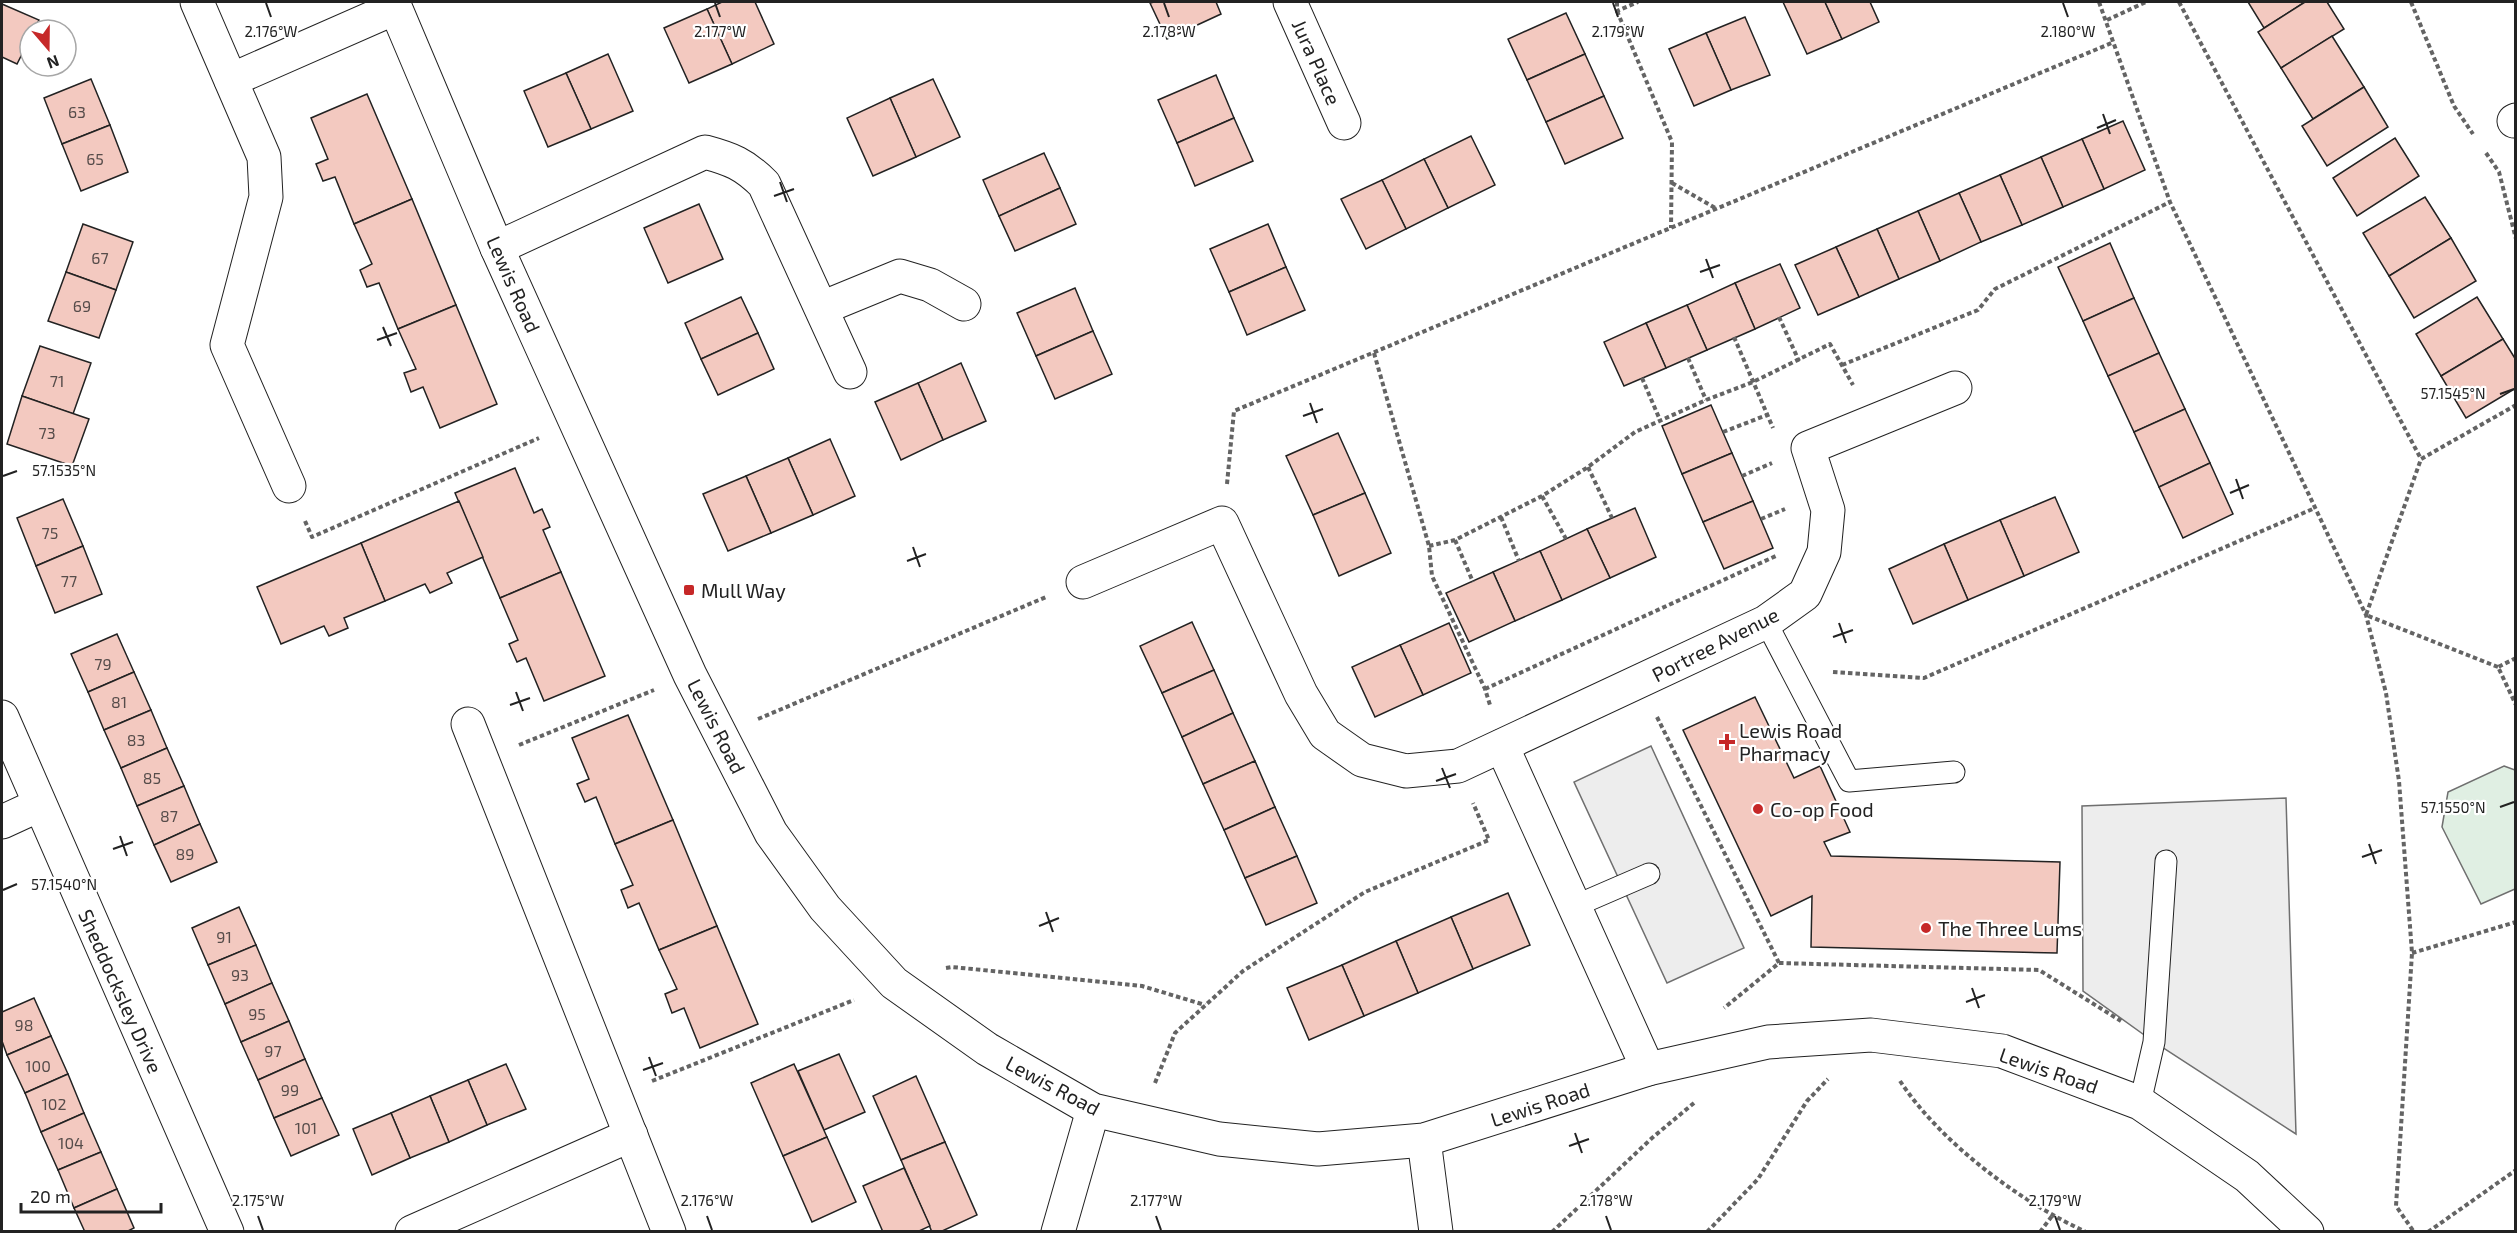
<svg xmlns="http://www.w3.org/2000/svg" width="2517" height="1233" font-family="'Exo 2',sans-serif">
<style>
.green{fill:#e0efe3;stroke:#6f6f6f;stroke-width:1.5}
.parking{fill:#ededed;stroke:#6f6f6f;stroke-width:1.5}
.building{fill:#f3c9c0;stroke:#222;stroke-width:1.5}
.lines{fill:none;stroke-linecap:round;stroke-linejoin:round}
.lane-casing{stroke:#222;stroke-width:23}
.street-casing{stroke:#222;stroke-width:35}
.path{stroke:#646464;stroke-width:4;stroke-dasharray:4.5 3;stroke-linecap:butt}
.lane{stroke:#fff;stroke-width:21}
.street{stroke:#fff;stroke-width:33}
.ticks{fill:none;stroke:#222;stroke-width:2}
.poi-dot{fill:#c62828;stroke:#fff;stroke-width:2}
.labels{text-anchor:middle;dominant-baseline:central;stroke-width:4.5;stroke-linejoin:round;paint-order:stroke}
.number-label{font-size:16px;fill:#564c4a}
.street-label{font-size:20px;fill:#222;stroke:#fff}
.poi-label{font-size:20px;fill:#222;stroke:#fff;text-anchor:start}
.ticks-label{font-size:15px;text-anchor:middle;fill:#222;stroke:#fff;stroke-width:4.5;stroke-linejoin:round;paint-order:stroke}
</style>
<rect width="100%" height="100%" fill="#fff"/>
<!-- green -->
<polygon class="green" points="2504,766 2515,770 2515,889 2481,904 2442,827 2448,792"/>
<!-- parking -->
<g class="parking">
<polygon points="1651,746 1744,948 1667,983 1574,782"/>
<polygon points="2286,798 2296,1134 2154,1042 2083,991 2082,806"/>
</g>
<!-- building -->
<g class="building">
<polygon points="722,2 755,2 774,44 732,64 707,9"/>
<polygon points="1154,2 1216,2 1221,14 1167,39 1150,3"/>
<polygon points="1783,2 1825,2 1842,39 1807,54"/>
<polygon points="1825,2 1870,2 1879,22 1842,39"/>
<polygon points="2248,2 2305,2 2264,28"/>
<polygon points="2305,2 2327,2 2344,29 2281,68 2258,32"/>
<polygon points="2,4 39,20 34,30 30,30 30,38 17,64 2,57"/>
<polygon points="707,9 732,64 689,83 664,28"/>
<polygon points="1566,13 1585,54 1527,80 1508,39"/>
<polygon points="1745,17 1770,75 1731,90 1706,33"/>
<polygon points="1706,33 1731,90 1694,106 1669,49"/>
<polygon points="2332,36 2364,87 2313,119 2281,68"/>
<polygon points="608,54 633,111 591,129 566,73"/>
<polygon points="1585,54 1604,96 1546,122 1527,80"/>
<polygon points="566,73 591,129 548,147 524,91"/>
<polygon points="1216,75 1234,118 1177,143 1158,100"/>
<polygon points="91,79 110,125 62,144 44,98"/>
<polygon points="933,79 960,137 916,157 890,98"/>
<polygon points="2364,87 2388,127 2327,166 2302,126"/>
<polygon points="367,94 412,199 354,224 335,177 323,181 316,164 328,159 311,118"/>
<polygon points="1604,96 1623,138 1565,164 1546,122"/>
<polygon points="890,98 916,157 873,176 847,118"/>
<polygon points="1234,118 1253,161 1195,186 1177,143"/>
<polygon points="2123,121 2145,170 2104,189 2082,139"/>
<polygon points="110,125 128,172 81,191 62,144"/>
<polygon points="1471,136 1495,185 1448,208 1424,159"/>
<polygon points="2395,138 2419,176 2357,216 2333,178"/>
<polygon points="2082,139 2104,189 2063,207 2041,157"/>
<polygon points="1044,153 1060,188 999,216 983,180"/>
<polygon points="2041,157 2063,207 2022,225 2000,175"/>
<polygon points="1424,159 1448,208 1406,229 1382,180"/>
<polygon points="2000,175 2022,225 1981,242 1959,193"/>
<polygon points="1382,180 1406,229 1366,249 1341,199"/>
<polygon points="1060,188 1076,224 1015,251 999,216"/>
<polygon points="1959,193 1981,242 1940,261 1918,211"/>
<polygon points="2425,197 2451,238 2389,276 2363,233"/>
<polygon points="412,199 456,305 398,329 379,283 367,287 360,270 372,264 354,224"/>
<polygon points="699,204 723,259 668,283 644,228"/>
<polygon points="1918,211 1940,261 1899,279 1877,229"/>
<polygon points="83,224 133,242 116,290 66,272"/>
<polygon points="1268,224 1286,267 1229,292 1210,249"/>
<polygon points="1877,229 1899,279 1859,297 1836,247"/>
<polygon points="2451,238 2476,281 2414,318 2389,276"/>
<polygon points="2110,243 2134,298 2083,321 2058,267"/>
<polygon points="1836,247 1859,297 1818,315 1795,265"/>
<polygon points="1780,264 1800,308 1755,329 1735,283"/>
<polygon points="1286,267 1305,310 1247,335 1229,292"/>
<polygon points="66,272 116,290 99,338 48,321"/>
<polygon points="1735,283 1755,329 1707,350 1687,305"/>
<polygon points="1075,288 1093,331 1036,356 1017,313"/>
<polygon points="741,297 758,333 701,359 685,323"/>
<polygon points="2477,297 2503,339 2441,376 2416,334"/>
<polygon points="2134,298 2159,353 2108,376 2083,321"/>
<polygon points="456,305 497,404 440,428 423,387 411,392 404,373 416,369 398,329"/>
<polygon points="1687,305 1707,350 1666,368 1646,323"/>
<polygon points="1646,323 1666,368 1624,386 1604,342"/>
<polygon points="1093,331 1112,374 1055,399 1036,356"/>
<polygon points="758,333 774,369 718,395 701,359"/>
<polygon points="2503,339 2516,360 2516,388 2466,418 2441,376"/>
<polygon points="40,346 91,363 73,414 22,396"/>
<polygon points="2159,353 2185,409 2134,432 2108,376"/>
<polygon points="961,363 986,421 943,440 918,383"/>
<polygon points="918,383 943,440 901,460 875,402"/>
<polygon points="22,396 89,419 72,466 7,444"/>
<polygon points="1711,405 1732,453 1682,474 1662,426"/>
<polygon points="2185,409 2210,463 2159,487 2134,432"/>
<polygon points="1338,433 1365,493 1313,515 1286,456"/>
<polygon points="830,439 855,496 813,515 788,458"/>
<polygon points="1732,453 1753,501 1703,522 1682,474"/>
<polygon points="788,458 813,515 771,533 746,476"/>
<polygon points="2210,463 2233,514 2183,538 2159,487"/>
<polygon points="515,468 534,513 542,509 550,527 543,530 561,572 500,598 455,493"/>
<polygon points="746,476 771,533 728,551 703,494"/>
<polygon points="1365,493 1391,553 1339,576 1313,515"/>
<polygon points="2055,497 2079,552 2024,576 2000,520"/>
<polygon points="63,499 83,546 36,566 17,518"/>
<polygon points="459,501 483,557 447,573 452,583 430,593 425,584 385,601 361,543"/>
<polygon points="1753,501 1773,548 1724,569 1703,522"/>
<polygon points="1635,508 1656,557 1610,578 1587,529"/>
<polygon points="2000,520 2024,576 1968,600 1944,544"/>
<polygon points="1587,529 1610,578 1562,600 1540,551"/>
<polygon points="361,543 385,601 344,618 348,628 329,636 324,626 281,644 257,587"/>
<polygon points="1944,544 1968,600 1913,624 1889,569"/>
<polygon points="83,546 102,594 55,613 36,566"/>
<polygon points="1540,551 1562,600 1515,621 1493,572"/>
<polygon points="561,572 605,676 544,701 526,658 517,662 509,644 518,640 500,598"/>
<polygon points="1493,572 1515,621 1469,642 1446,593"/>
<polygon points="1192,622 1214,670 1162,693 1140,646"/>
<polygon points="1449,623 1471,673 1423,695 1400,645"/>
<polygon points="117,634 134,672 88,692 71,654"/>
<polygon points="1400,645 1423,695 1375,717 1352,667"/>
<polygon points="1214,670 1233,713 1182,737 1162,693"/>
<polygon points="134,672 151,710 104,730 88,692"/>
<polygon points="1755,697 1794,778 1820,766 1850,832 1824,842 1831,856 2060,862 2057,953 1811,947 1812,896 1771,916 1683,730"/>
<polygon points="151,710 167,748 121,768 104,730"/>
<polygon points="1233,713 1255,761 1203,784 1182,737"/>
<polygon points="628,715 673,820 615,844 596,797 585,802 577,784 589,779 572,738"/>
<polygon points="167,748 184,786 137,806 121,768"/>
<polygon points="1255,761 1275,807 1224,830 1203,784"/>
<polygon points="184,786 200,824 154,845 137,806"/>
<polygon points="1275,807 1297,856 1245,878 1224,830"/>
<polygon points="673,820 717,926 659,950 639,903 628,908 621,890 633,885 615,844"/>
<polygon points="200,824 217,862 171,882 154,845"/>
<polygon points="1297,856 1317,903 1266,925 1245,878"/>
<polygon points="1508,893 1530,945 1473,969 1451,917"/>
<polygon points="239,907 256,945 208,965 192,928"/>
<polygon points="1451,917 1473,969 1418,993 1396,941"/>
<polygon points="717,926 758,1024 700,1048 684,1008 672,1013 665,994 677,989 659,950"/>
<polygon points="1396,941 1418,993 1364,1016 1342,965"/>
<polygon points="256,945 272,983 225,1004 208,965"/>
<polygon points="1342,965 1364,1016 1309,1040 1287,988"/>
<polygon points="272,983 289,1021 241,1042 225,1004"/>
<polygon points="34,998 51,1036 7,1055 2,1041 2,1012"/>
<polygon points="289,1021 305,1059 258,1080 241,1042"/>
<polygon points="51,1036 68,1074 25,1093 7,1055"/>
<polygon points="839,1054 865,1112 824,1130 798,1071"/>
<polygon points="305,1059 322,1098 274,1118 258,1080"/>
<polygon points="506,1064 526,1109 487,1125 468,1080"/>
<polygon points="794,1064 827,1137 783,1156 751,1083"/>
<polygon points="68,1074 84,1113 41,1132 25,1093"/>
<polygon points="916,1076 945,1142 901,1160 873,1096"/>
<polygon points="468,1080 487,1125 449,1142 430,1096"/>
<polygon points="430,1096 449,1142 410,1158 391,1113"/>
<polygon points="322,1098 339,1135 291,1156 274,1118"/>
<polygon points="84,1113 101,1152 58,1170 41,1132"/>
<polygon points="391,1113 410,1158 372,1175 353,1129"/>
<polygon points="827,1137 856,1202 812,1222 783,1156"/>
<polygon points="945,1142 977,1215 940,1232 932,1232 901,1160"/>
<polygon points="101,1152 117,1189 74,1208 58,1170"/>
<polygon points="904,1168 930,1226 917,1232 883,1232 863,1186"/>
<polygon points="117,1189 134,1228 126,1232 85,1232 74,1208"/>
</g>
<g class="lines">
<!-- lane casing -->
<g class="lane-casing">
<g id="lane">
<polyline points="1766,622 1849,781 1954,772"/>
<polyline points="1575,906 1649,874"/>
<polyline points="2140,1103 2154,1042 2166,861"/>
</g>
</g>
<!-- street casing -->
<g class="street-casing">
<g id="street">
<polyline points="197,2 264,157 266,197 227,345 289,486"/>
<polyline points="393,2 497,248 690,675 771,833 825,908 894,983 987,1049 1093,1110 1219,1139 1318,1149 1424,1140 1648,1069 1768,1042 1871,1035 2002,1051 2140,1103 2247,1176 2307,1232"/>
<polyline points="1290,2 1344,123"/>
<polyline points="231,80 395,8"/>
<polyline points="2514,121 2516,120"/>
<path d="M497,248L705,152C731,159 744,164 764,184L850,372"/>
<polyline points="822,308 900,276 930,285 964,304"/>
<polyline points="1083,582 1222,523 1301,694 1325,734 1362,760 1406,771 1458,766 1766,622 1805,594 1824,552 1828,510 1808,448 1955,388"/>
<polyline points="2,717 227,1232"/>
<polyline points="468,724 669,1232"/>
<polyline points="1502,746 1648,1069"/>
<polyline points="2,822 39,805"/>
<polyline points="1424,1140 1436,1232"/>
<polyline points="412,1232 631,1135"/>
<polyline points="1058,1232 1093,1110"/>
</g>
</g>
<!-- path -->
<g class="path">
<polyline points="1617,2 1617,11 1638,2"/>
<polyline points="2099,2 2170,202 2366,615 2386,693 2399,781 2412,953 2396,1206 2414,1232"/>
<polyline points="2179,2 2421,459"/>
<polyline points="2411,2 2454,106 2473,134"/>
<polyline points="1617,11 1672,142 1671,228"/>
<polyline points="2107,20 2146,2"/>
<polyline points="2486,153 2499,172 2516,239"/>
<polyline points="1672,183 1717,209"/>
<polyline points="1779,317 1799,361"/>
<polyline points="1734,337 1773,428"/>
<polyline points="1374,353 1429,546 1432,576 1485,689 1490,705"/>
<polyline points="1688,358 1706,400"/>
<polyline points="1842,365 1978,310 1995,289 2170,202"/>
<polyline points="1642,378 1660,420"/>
<polyline points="1723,432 1767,415"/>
<polyline points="1588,467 1612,518"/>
<polyline points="1742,476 1772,463"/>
<polyline points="1227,484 1234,411 2114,42"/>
<polyline points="1542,496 1566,539"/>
<polyline points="1501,517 1519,561"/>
<polyline points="1761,519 1785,509"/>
<polyline points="305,521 312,537 539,438"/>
<polyline points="1455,540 1473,582"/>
<polyline points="1429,546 1455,540 1542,496 1588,467 1635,432 1706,400 1753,382 1830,344 1853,385"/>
<polyline points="2516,658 2498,667 2516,705"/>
<polyline points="2498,667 2366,615 2421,459 2516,405"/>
<polyline points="1833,672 1924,678 2315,508"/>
<polyline points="1485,689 1778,555"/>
<polyline points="1657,717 1779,963 1724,1008"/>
<polyline points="758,719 1046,597"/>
<polyline points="519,745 654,690"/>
<polyline points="2412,953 2516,922"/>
<polyline points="1779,963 2039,970 2121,1021"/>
<polyline points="946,968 952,967 1142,986 1205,1005"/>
<polyline points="652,1081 854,1000"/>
<path d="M1900,1081C1941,1143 2019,1201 2086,1232"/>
<polyline points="1155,1083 1175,1033 1243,971 1365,892 1489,840 1473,803"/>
<polyline points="1552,1232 1652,1138 1694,1103"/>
<polyline points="1707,1232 1758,1179 1807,1101 1828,1079"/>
<polyline points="2040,1232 2052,1216"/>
<polyline points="2428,1232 2516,1170"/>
</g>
<!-- lane -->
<use href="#lane" class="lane"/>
<!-- street -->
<use href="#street" class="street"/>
</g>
<!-- ticks -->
<path class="ticks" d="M266,3L271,17M715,3L720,17M1164,3L1169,17M1613,3L1618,17M2063,3L2068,17M2103,114L2110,134M2097,128L2116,120M780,182L787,202M774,196L794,189M1706,259L1713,278M1700,272L1720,265M383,327L391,346M377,340L397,333M2500,394L2514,389M1310,403L1317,423M1303,416L1323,409M3,476L17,471M2236,479L2243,499M2230,493L2249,485M913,547L920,567M907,561L926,554M1839,623L1846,643M1833,637L1853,630M516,692L523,711M510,705L530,698M1442,768L1450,788M1436,781L1456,774M2500,807L2514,802M120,836L127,856M2369,844L2376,864M113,849L133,842M2362,857L2382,850M3,890L17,884M1046,912L1053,932M1039,926L1059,918M1972,988L1979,1008M1966,1002L1985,995M649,1057L656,1076M643,1070L663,1063M1575,1133L1582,1153M1569,1146L1589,1139M258,1216L263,1230M707,1216L712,1230M1156,1216L1161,1230M1606,1216L1611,1230M2055,1216L2060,1230"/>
<!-- markers -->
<g class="poi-dot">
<rect x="683" y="584" width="12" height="12" rx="3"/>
<path d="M1724 733h6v6h6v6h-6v6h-6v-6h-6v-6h6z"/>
<circle cx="1758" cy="809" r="6"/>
<circle cx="1926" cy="928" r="6"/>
</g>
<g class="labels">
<!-- number labels -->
<g class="number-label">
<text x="77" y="111">63</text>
<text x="95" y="158">65</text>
<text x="100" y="257">67</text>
<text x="82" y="305">69</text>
<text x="57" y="380">71</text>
<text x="47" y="432">73</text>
<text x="50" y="532">75</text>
<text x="69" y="580">77</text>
<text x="103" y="663">79</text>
<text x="119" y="701">81</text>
<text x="136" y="739">83</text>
<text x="152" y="777">85</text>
<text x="169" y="815">87</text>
<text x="185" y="853">89</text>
<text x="224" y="936">91</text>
<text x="240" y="974">93</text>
<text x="257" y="1013">95</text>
<text x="24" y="1024">98</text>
<text x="273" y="1050">97</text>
<text x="38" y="1065">100</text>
<text x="290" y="1089">99</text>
<text x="54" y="1103">102</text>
<text x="306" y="1127">101</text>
<text x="71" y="1142">104</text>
</g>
<!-- street labels -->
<g class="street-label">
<text transform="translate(1317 62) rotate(66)">Jura Place</text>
<text transform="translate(514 284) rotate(66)">Lewis Road</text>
<text transform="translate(1715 644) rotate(-27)">Portree Avenue</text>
<text transform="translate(717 726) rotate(63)">Lewis Road</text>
<text transform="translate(121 991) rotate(66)">Sheddocksley Drive</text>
<text transform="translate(2049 1070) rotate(19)">Lewis Road</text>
<text transform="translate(1053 1085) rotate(28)">Lewis Road</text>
<text transform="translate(1540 1104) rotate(-18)">Lewis Road</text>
</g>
<!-- poi labels -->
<g class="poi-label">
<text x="701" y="590">Mull Way</text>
<text x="1739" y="730">Lewis Road<tspan x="1739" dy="23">Pharmacy</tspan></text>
<text x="1770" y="809">Co-op Food</text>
<text x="1938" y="928">The Three Lums</text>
</g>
</g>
<g class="ticks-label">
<text x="271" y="37">2.176°W</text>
<text x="720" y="37">2.177°W</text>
<text x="1169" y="37">2.178°W</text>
<text x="1618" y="37">2.179°W</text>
<text x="2068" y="37">2.180°W</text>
<text x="2453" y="399">57.1545°N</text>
<text x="64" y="476">57.1535°N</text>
<text x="2453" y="813">57.1550°N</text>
<text x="64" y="890">57.1540°N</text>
<text x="258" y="1206">2.175°W</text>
<text x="707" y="1206">2.176°W</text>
<text x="1156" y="1206">2.177°W</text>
<text x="1606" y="1206">2.178°W</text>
<text x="2055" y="1206">2.179°W</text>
</g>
<!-- border -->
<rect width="2517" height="1233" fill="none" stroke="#222222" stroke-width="6"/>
<!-- north arrow -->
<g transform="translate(48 48) rotate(160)"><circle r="28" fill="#ffffff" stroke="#a7a7a7" stroke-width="1.5"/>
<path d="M0-4.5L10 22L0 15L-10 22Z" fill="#c62828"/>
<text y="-9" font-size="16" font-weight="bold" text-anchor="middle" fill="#222222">N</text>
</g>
<!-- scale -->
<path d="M21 1203v9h140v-9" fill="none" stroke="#222222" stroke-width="3"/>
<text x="30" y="1203" font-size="18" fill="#222222" stroke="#ffffff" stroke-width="4.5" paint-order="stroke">20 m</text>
</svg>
